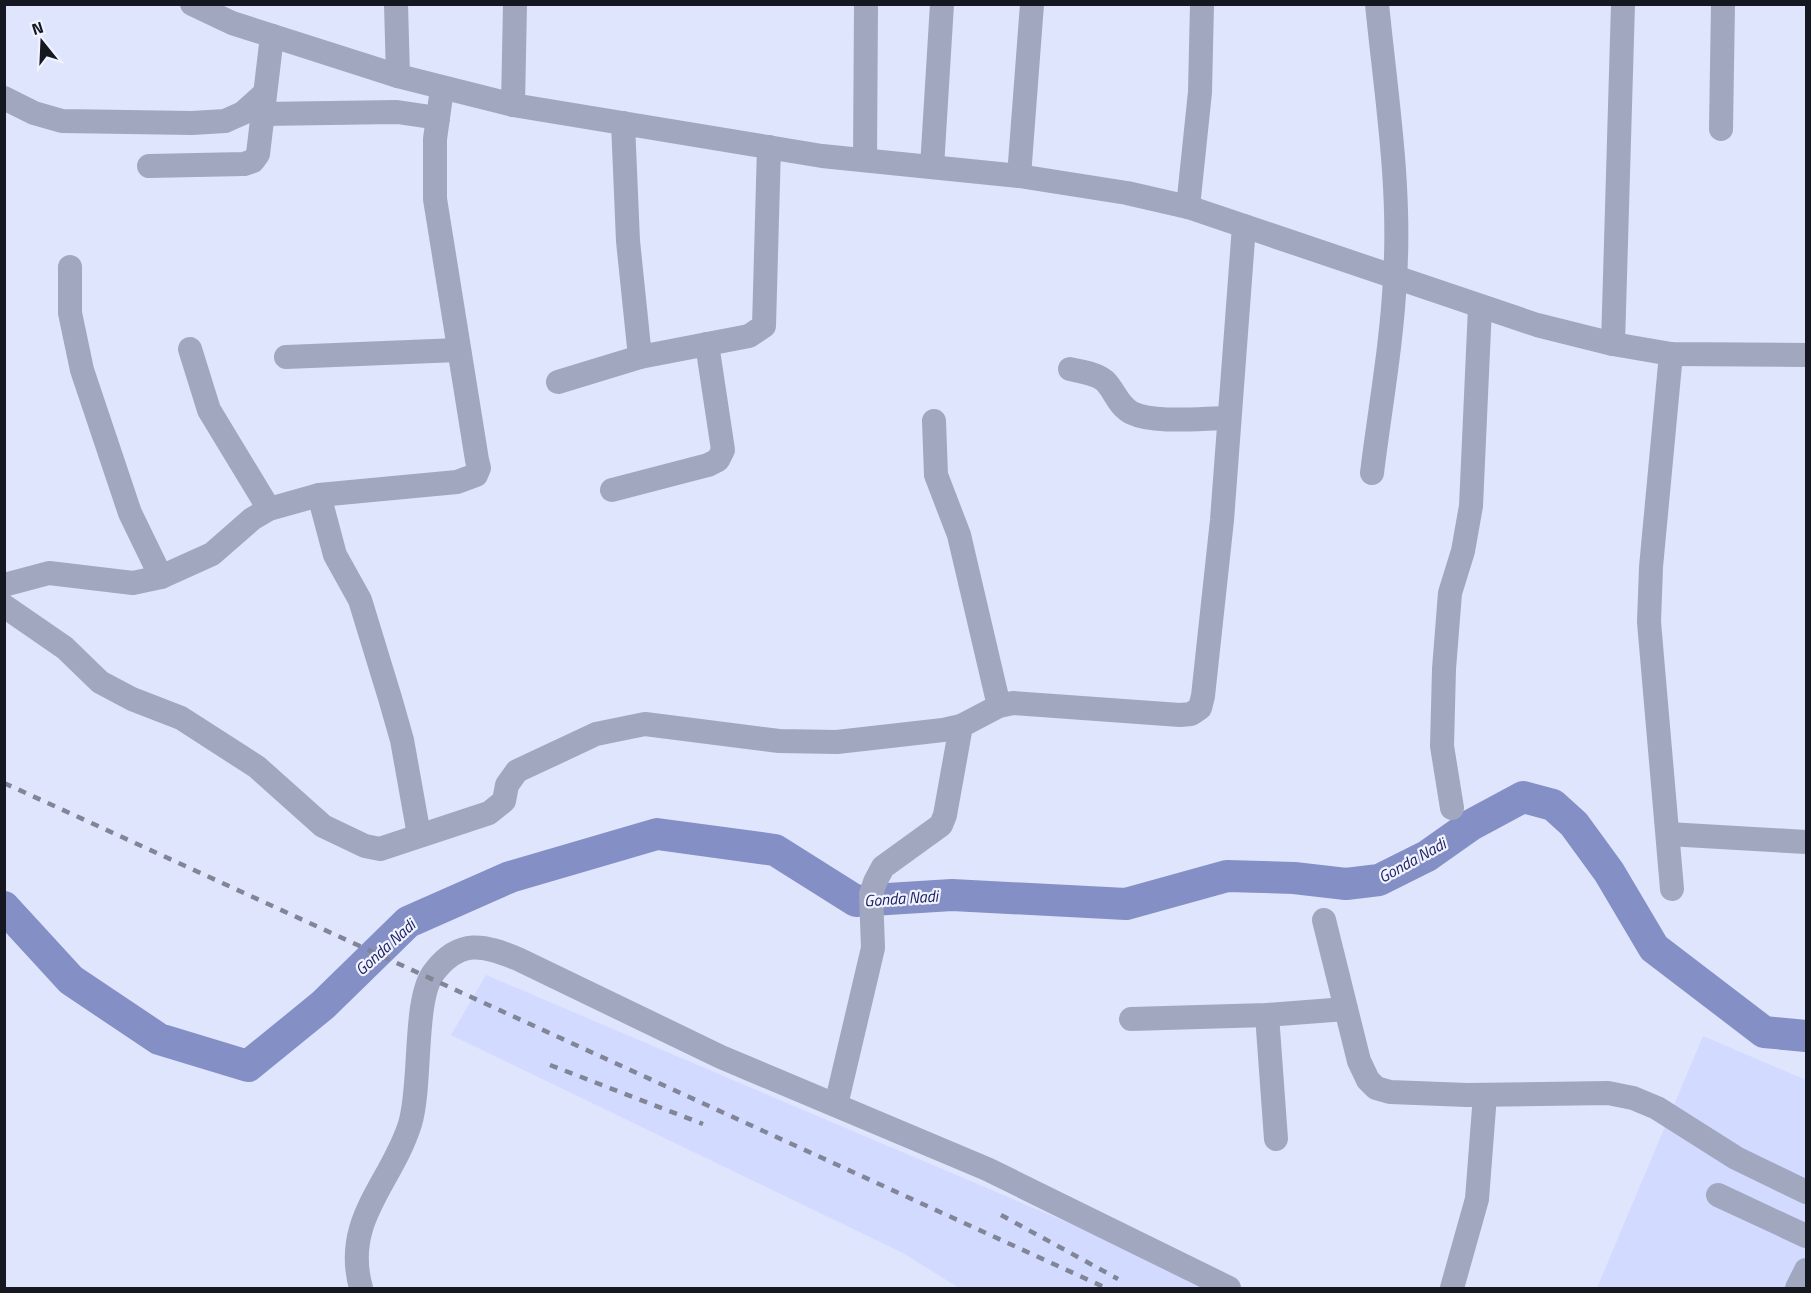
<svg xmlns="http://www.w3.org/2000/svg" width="1811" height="1293" font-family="'Titillium Web',sans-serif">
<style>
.built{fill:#d2daff}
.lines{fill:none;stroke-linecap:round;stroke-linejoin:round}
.river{stroke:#848fc5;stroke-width:32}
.minor{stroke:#a2a7c0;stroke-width:24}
.rail{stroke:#818596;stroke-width:4.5;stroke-dasharray:8 8;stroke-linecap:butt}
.labels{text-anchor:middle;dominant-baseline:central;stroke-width:4.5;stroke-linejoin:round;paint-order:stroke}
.water-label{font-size:16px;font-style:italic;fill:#1e2161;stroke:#f0f3ff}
</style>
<rect width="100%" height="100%" fill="#dfe5fd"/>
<!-- built -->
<g class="built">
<polygon points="486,975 1222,1288 959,1288 903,1253 451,1035"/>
<polygon points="1703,1036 1806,1080 1806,1288 1597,1288"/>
</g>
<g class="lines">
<!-- river -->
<polyline class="river" points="4,907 71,980 159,1039 248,1066 323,1005 408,922 510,877 657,834 775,850 856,901 952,895 1126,904 1227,876 1294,878 1346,884 1379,880 1427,856 1471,825 1523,797 1553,805 1574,824 1609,872 1654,948 1764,1032 1806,1036"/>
<!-- minor -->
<g class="minor">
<polyline points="192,4 232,23 398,76 513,105 822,156 1019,176 1127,193 1188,207 1537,325 1613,344 1671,354 1806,355"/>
<polyline points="396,4 398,76"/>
<polyline points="4,98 34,113 62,121 192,123 225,121 243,113 265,93"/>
<polyline points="513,105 515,4"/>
<polyline points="262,114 397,112 438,118"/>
<polyline points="623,123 628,241 640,357"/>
<polyline points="1721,129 1723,4"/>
<polyline points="865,160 866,4"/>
<polyline points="149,166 244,164 253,161 258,154 272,36"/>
<polyline points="932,167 942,4"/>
<polyline points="1019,176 1032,4"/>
<polyline points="1188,207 1200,92 1202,4"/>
<polyline points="70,267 70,313 82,370 130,513 161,577"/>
<polyline points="1613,344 1623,4"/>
<polyline points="190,349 209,410 269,509"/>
<polyline points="1671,354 1651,567 1649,622 1672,889"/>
<polyline points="286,357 458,350"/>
<path d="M1070,369C1081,372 1096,373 1105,381C1115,391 1118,406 1132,413C1155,424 1203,418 1229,418"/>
<polyline points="558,382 640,357 749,336 764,326 769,147"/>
<polyline points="934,421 936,475 959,535 999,706"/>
<path d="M1372,473C1380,408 1392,343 1395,278C1401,186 1386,95 1377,4"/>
<polyline points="612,490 708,465 718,460 723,450 707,344"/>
<polyline points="319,495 335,555 360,600 390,698 402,740 419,835"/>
<polyline points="4,585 49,573 133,583 161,577 212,554 252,519 269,509 319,495 457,482 476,475 479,468 477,460 435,199 435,139 442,89"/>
<polyline points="4,606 65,648 100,682 132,699 181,718 257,767 323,826 365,846 380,849 489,813 504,801 507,785 517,771 596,734 645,724 779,741 837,742 943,730 961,726 999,706 1013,703 1180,715 1191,714 1200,708 1203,696 1222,520 1244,226"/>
<polyline points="1452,808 1442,746 1444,669 1450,593 1463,551 1471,506 1480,307"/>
<polyline points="1668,834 1806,842"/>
<polyline points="1324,920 1359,1061 1368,1080 1376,1088 1390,1092 1467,1095 1608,1093 1633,1098 1657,1108 1736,1158 1806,1192"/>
<polyline points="1267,1015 1276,1139"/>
<polyline points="1131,1019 1267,1015 1346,1009"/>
<polyline points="836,1105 873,948 871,894 875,882 883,867 941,825 945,815 961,726"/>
<polyline points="1718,1195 1806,1236"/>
<path d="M361,1288C342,1220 391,1184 410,1124C422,1084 413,999 434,972C460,938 484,945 518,959L721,1057L987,1169L1229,1288"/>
<polyline points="1452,1288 1477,1199 1485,1095"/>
<polyline points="1797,1288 1806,1270"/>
</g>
<!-- rail -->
<g class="rail">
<polyline points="4,783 1106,1288"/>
<polyline points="550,1065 703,1124"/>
<polyline points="1001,1215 1118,1279"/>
</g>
</g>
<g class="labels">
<!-- water labels -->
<g class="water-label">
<text transform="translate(1412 860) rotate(-29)">Gonda Nadi</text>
<text transform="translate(901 898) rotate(-4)">Gonda Nadi</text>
<text transform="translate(385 947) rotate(-42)">Gonda Nadi</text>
</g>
</g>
<!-- border -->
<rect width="1811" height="1293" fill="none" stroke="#151721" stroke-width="12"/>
<!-- north arrow -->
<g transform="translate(42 42) rotate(342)" stroke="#f0f3ff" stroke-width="4.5" paint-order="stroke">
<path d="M0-4.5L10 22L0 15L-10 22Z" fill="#151721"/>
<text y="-9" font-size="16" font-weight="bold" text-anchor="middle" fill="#151721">N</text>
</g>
</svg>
